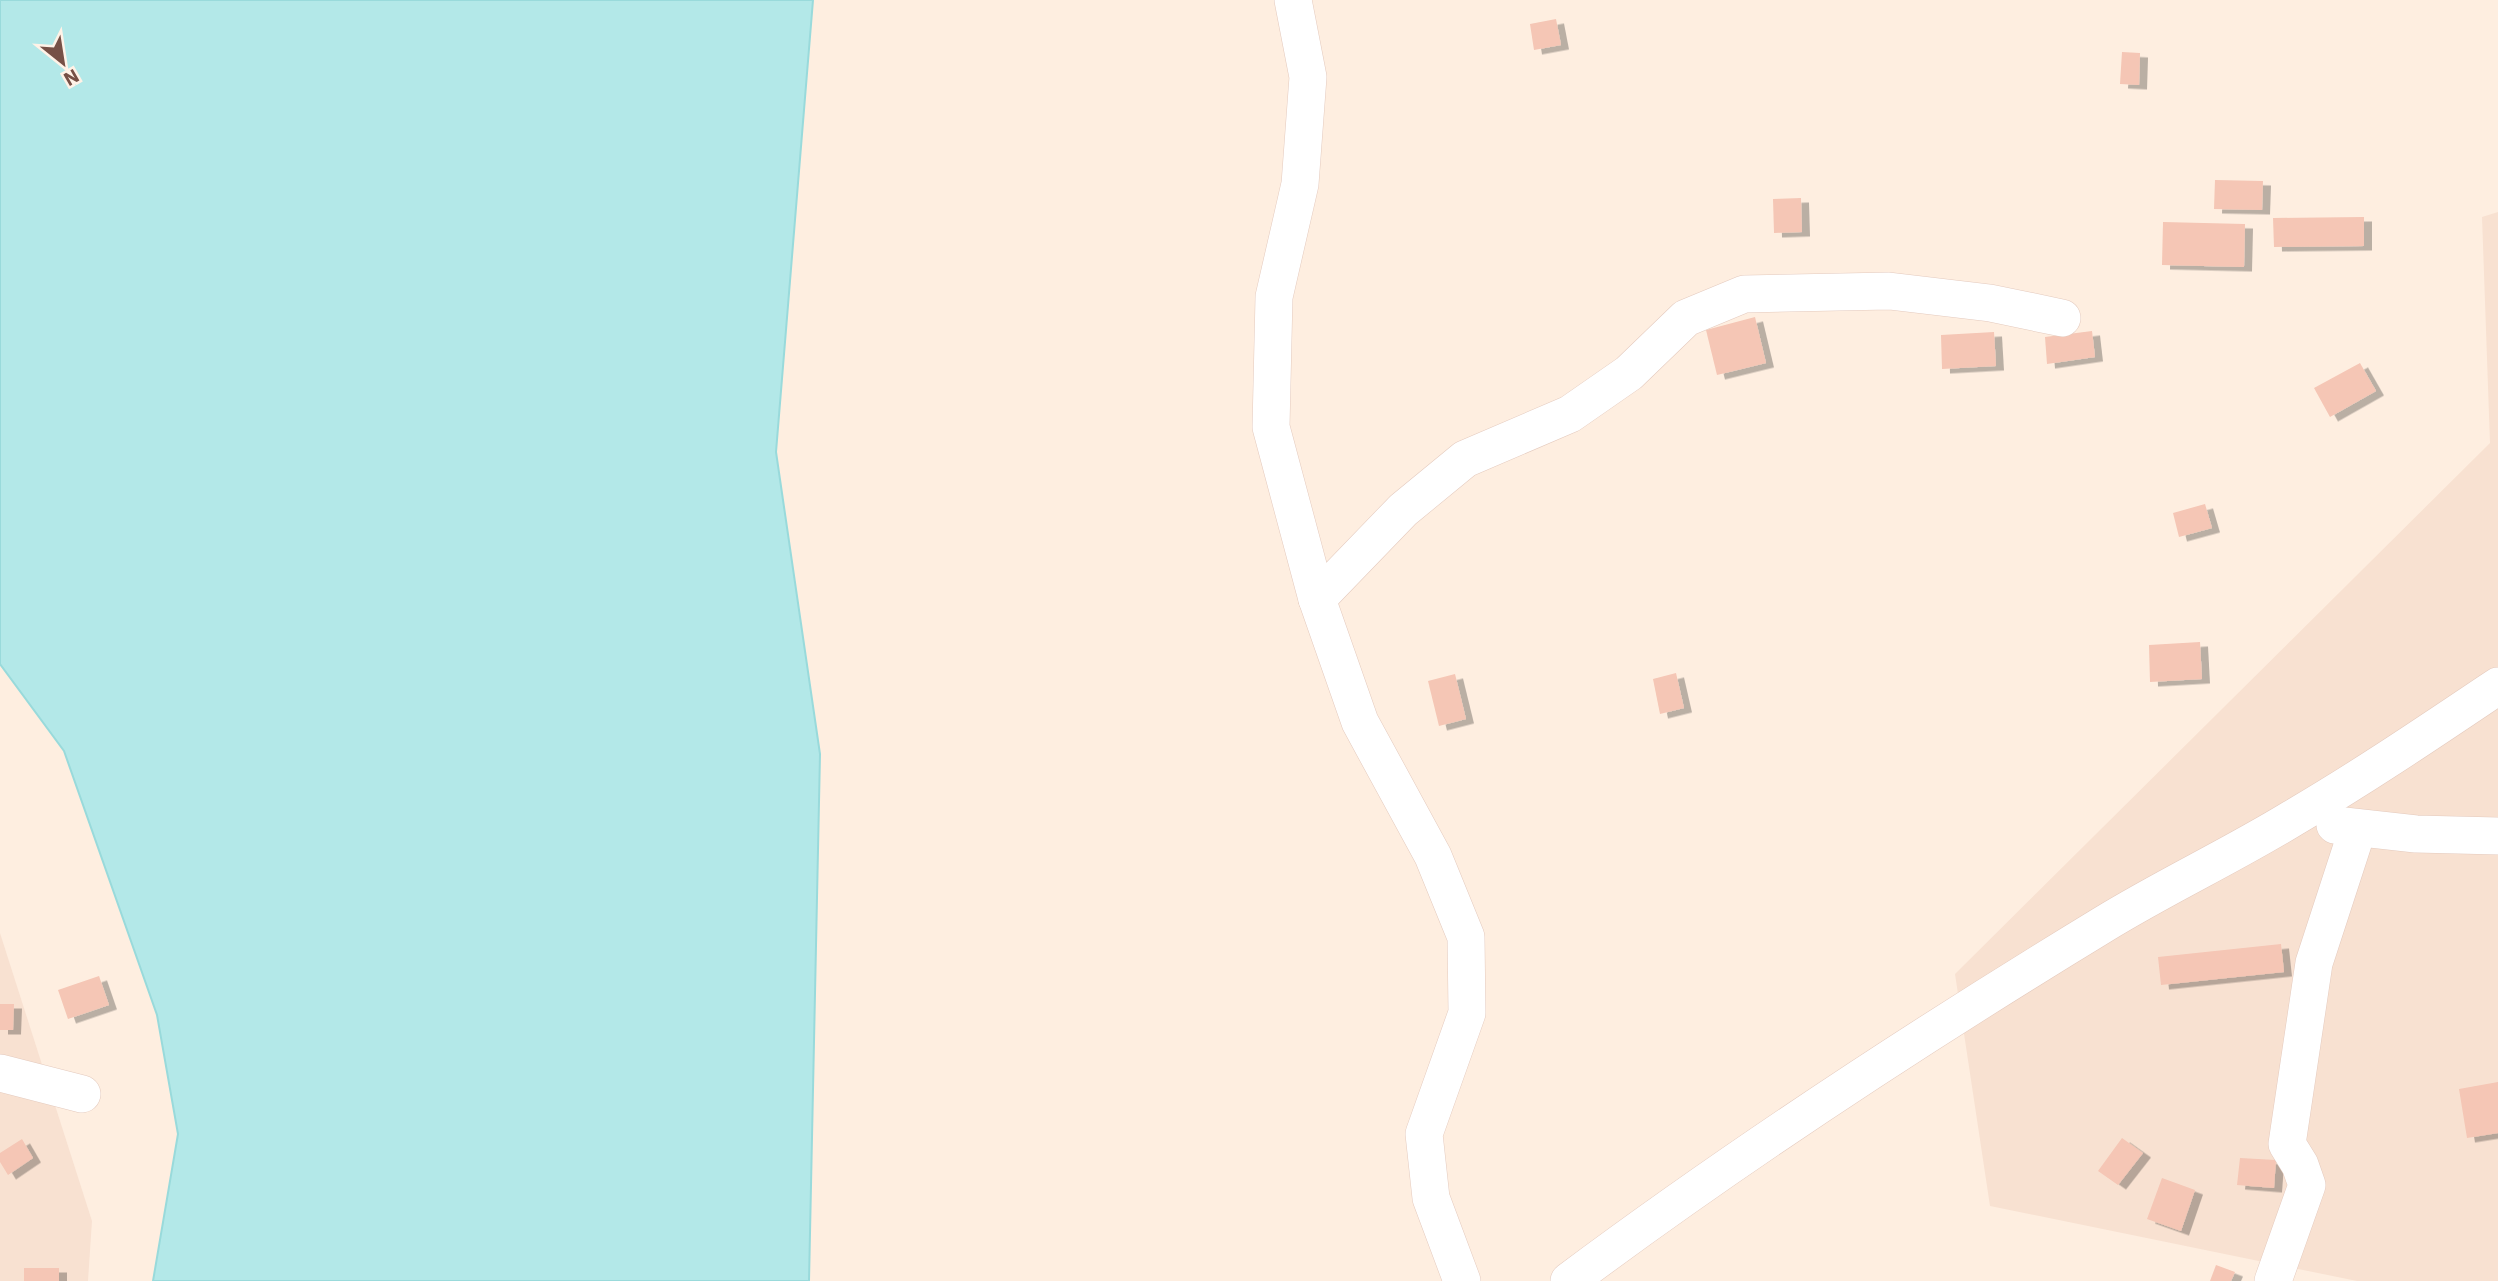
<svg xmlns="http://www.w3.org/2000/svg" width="2498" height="1281" font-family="'IBM Plex Sans',sans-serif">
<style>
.residential{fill:#f8e1d1}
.water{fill:#b3e8e8;stroke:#99dadb;stroke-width:2}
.building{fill:#f5c6b5;filter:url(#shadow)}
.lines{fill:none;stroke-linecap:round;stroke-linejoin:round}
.minor-casing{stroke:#e4cabe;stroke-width:38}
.minor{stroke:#fff;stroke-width:37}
</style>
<defs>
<filter id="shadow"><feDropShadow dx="8" dy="4.5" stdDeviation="0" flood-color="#0004"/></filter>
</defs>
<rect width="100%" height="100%" fill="#feeee0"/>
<!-- residential -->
<g class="residential">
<polygon points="2498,212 2498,1281 2357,1281 1990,1206 1955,974 2490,443 2482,217"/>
<polygon points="0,933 92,1221 88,1281 0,1281"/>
</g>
<!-- water -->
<polygon class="water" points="0,0 813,0 776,452 820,754 809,1281 153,1281 178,1134 157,1015 64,751 0,664"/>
<!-- building -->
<g class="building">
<polygon points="1556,19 1561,45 1534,50 1530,24"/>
<polygon points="2122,52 2140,53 2139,85 2120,84"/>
<polygon points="2215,180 2263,181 2262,210 2214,209"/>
<polygon points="1801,198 1802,232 1774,233 1773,199"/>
<polygon points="2364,217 2364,246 2274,247 2273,218"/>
<polygon points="2163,222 2245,224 2244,267 2162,265"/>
<polygon points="1755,317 1766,363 1717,375 1706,330"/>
<polygon points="2092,331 2095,357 2047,364 2045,337"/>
<polygon points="1994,332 1996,366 1942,369 1941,335"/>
<polygon points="2360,363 2376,391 2330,417 2314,388"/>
<polygon points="2205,504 2212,528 2179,537 2173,513"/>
<polygon points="2200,642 2202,679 2150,682 2149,645"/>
<polygon points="1676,673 1684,708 1660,714 1653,679"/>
<polygon points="1455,674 1466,719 1439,726 1428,681"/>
<polygon points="2281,944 2284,972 2161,985 2158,957"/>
<polygon points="99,976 109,1005 68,1019 58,990"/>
<polygon points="0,1004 14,1004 13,1030 0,1030"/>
<polygon points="2498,1082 2498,1133 2467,1138 2459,1089"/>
<polygon points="2122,1138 2143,1153 2118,1185 2098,1171"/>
<polygon points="22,1139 33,1158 8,1175 0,1162 0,1153"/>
<polygon points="2240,1158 2276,1160 2274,1188 2237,1185"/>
<polygon points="2162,1178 2195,1190 2181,1231 2147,1219"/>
<polygon points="2216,1265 2235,1272 2231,1281 2210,1281"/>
<rect x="24" y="1268" width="35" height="13"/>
</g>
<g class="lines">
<!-- minor casing -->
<g class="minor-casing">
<g id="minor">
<polyline points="1293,0 1308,77 1300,184 1274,297 1271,427 1317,599 1360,722 1433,856 1466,937 1467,1013 1424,1134 1431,1198 1462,1281"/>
<polyline points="1317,599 1403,510 1465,459 1570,414 1629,373 1686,318 1744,294 1889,291 1990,303 2062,318"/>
<polyline points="2335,825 2416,834 2498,836"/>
<polyline points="0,1073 82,1094"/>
<path d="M1569,1281C1742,1152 1920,1036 2104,924C2166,886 2231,856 2293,818C2363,777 2431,731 2498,686"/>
<polyline points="2273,1281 2307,1185 2300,1165 2287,1144 2314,963 2358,828"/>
</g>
</g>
<!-- minor -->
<use href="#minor" class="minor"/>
</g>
<!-- north arrow -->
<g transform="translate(63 63) rotate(150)" stroke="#fff2e7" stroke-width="5" paint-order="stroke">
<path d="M0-5L12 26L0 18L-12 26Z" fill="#765046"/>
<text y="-10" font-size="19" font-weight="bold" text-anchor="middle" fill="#765046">N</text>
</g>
</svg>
